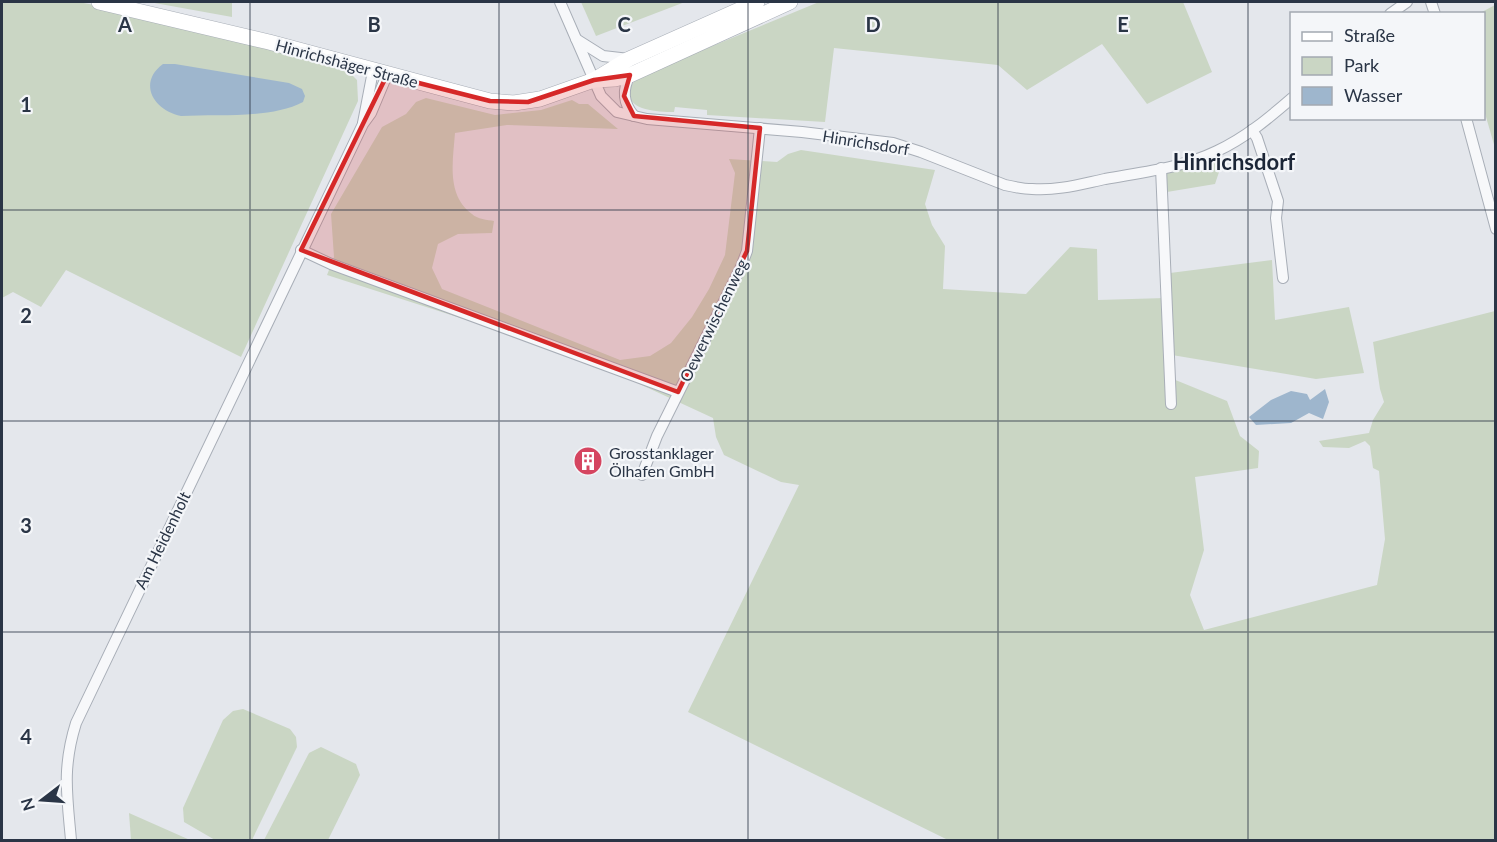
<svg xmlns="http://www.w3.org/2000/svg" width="1497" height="842" font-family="Lato,sans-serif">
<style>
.green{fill:#cad6c4}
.water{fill:#9eb6cd}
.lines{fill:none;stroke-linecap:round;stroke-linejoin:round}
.street-casing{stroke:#a8aeb7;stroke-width:12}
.secondary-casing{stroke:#a8aeb7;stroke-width:16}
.street{stroke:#f7f8fa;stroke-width:10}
.secondary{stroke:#fff;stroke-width:15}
.marked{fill:#d62828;fill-opacity:0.2;stroke:#d62828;stroke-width:4.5;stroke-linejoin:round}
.grid{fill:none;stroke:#2a3546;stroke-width:1.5;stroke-opacity:0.55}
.labels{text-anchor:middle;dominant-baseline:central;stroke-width:4.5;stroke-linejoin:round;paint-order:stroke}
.street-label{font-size:16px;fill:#2a3546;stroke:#f4f6f9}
.poi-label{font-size:16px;fill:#2a3546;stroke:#f4f6f9;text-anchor:start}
.district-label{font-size:22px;font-weight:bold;fill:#1c2637;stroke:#f4f6f9}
.grid-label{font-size:20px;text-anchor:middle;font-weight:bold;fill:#2a3546;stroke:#f4f6f9;stroke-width:4.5;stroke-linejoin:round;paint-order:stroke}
</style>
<rect width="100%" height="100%" fill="#e4e7ec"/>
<!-- green -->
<g class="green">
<polygon points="2,2 78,2 111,8 346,69 357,80 358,101 241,357 66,270 41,307 13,292 2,298"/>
<polygon points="149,2 232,2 232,17"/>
<polygon points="581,2 685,2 596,36"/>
<path d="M819,2H1183L1212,72L1147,104L1102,44L1027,90L998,65L834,48L825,122L707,115V110L675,107L674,112C652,112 613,108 637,77Z"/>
<polygon points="1495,5 1495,148 1484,110 1484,14 1480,13"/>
<path d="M426,98L495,115L541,110L572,100L579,104H588L618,129L507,125L455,133C453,161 446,195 472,214C477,219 488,220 494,221L492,233L458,234L438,244L432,268L442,289L620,360L650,356L671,343L692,317L709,289L725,255L735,173L729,159L777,162L788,154L801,150L935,170L925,204L932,225L945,246L943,289L1026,294L1070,247L1097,249L1098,300L1165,298L1170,273L1272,260L1275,320L1349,307L1364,373L1316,379L1172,355L1173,379L1227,401L1240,436L1259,451L1258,468L1195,477L1204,550L1190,595L1204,630L1377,585L1385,539L1379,471L1373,468L1370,446L1365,441L1349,448L1323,447L1319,441L1369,433L1373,420L1384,402L1380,389L1373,342L1495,311V840H948L688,712L799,485L781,482L724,455L716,437L713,418L633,381L510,334L327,275L334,257L331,214L382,127L406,114L416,102Z"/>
<polygon points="1220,156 1222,163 1215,184 1167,192 1166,176 1167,172 1197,165"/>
<polygon points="243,709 290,729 296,737 297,747 252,840 215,840 184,822 183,808 223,720 233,711"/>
<polygon points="321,747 356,764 360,775 328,840 264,840 309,753"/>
<polygon points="129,813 190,840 131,840"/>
</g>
<!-- water -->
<g class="water">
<path d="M163,64H175L289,83L302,89L305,96L303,102C271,119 218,114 181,116C154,111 137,83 163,64Z"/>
<polygon points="1325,389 1329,402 1323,419 1309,413 1291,423 1256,425 1249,417 1271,400 1291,391 1307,394 1310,400"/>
</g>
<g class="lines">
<!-- street casing -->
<g class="street-casing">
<g id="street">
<path d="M560,2L601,96L617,112L647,119L802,132L893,143L921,152L1005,185C1014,187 1023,189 1032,189C1057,191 1081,184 1105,179C1143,172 1182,168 1217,151C1245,138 1269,118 1292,98"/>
<polyline points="1431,2 1435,14"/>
<polyline points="1390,14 1407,2"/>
<polyline points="576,39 603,56 629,59"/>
<path d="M630,75C622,90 623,103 634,116"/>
<polyline points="1466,118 1496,229"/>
<polyline points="363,123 373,71"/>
<polyline points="1252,130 1257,138 1278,201 1276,218 1283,278"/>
<polyline points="1161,168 1171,404"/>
<polyline points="301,250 331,264 678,392"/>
<polyline points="642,475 657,436 741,267 747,251 760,128"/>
<path d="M71,840C67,795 62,768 76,723L363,124L371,113L387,75"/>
</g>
</g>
<!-- secondary casing -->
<g class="secondary-casing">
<g id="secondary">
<polyline points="99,2 269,42 456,92 490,101 514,103 540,99 594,80 629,59 757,2"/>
<polyline points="594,80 615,79 630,75 790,2"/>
</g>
</g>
<!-- street -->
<use href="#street" class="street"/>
<!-- secondary -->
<use href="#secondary" class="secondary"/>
</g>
<!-- marked area -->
<path class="marked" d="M387,75L490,101L528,102L594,80L630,75L624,96L634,116L760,128L747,251L678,392L301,250Z"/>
<!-- grid -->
<path class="grid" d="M250,2V840M499,2V840M748,2V840M998,2V840M1248,2V840M2,210H1496M2,421H1496M2,632H1496"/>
<!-- icons -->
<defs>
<g id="building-disc" transform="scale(1.5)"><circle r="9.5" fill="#d54560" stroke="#f4f6f9"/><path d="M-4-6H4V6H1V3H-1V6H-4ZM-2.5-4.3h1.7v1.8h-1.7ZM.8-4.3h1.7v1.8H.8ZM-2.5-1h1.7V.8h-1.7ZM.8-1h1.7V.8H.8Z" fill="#fff"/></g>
</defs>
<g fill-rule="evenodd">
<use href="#building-disc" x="588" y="461"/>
</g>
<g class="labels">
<!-- street labels -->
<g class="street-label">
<text transform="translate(347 63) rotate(15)">Hinrichshäger Straße</text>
<text transform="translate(866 142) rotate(9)">Hinrichsdorf</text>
<text transform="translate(713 320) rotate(-64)">Oewerwischenweg</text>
<text transform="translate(162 540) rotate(-64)">Am Heidenholt</text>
</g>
<!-- poi labels -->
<g class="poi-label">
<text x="609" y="452">Grosstanklager<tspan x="609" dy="18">Ölhafen GmbH</tspan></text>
</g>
<!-- district labels -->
<g class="district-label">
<text x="1234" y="161">Hinrichsdorf</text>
</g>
</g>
<g class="grid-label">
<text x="125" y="32">A</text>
<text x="374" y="32">B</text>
<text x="624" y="32">C</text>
<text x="873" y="32">D</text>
<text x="1123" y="32">E</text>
<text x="26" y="112">1</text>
<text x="26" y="323">2</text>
<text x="26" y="533">3</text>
<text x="26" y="744">4</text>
</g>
<!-- border -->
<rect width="1497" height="842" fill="none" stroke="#2a3546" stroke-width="6"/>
<!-- legend -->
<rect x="1290" y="12" width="195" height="108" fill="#f4f6f9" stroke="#a3a9b1" stroke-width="1.5"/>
<rect x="1302" y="32" width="30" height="9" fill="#ffffff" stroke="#a3a9b1" stroke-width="1.5"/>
<text x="1344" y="42" font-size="18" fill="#2a3546">Straße</text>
<rect x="1302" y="57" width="30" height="18" fill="#cad6c4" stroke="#a3a9b1" stroke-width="1.5"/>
<text x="1344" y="72" font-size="18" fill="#2a3546">Park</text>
<rect x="1302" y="87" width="30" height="18" fill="#9eb6cd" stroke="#a3a9b1" stroke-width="1.5"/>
<text x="1344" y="102" font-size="18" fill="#2a3546">Wasser</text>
<!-- north arrow -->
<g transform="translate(42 800) rotate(253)" stroke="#f4f6f9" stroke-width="4.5" paint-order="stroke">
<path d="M0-4.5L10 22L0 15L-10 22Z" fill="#2a3546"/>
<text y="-9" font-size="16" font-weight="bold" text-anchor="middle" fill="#2a3546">N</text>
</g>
</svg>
